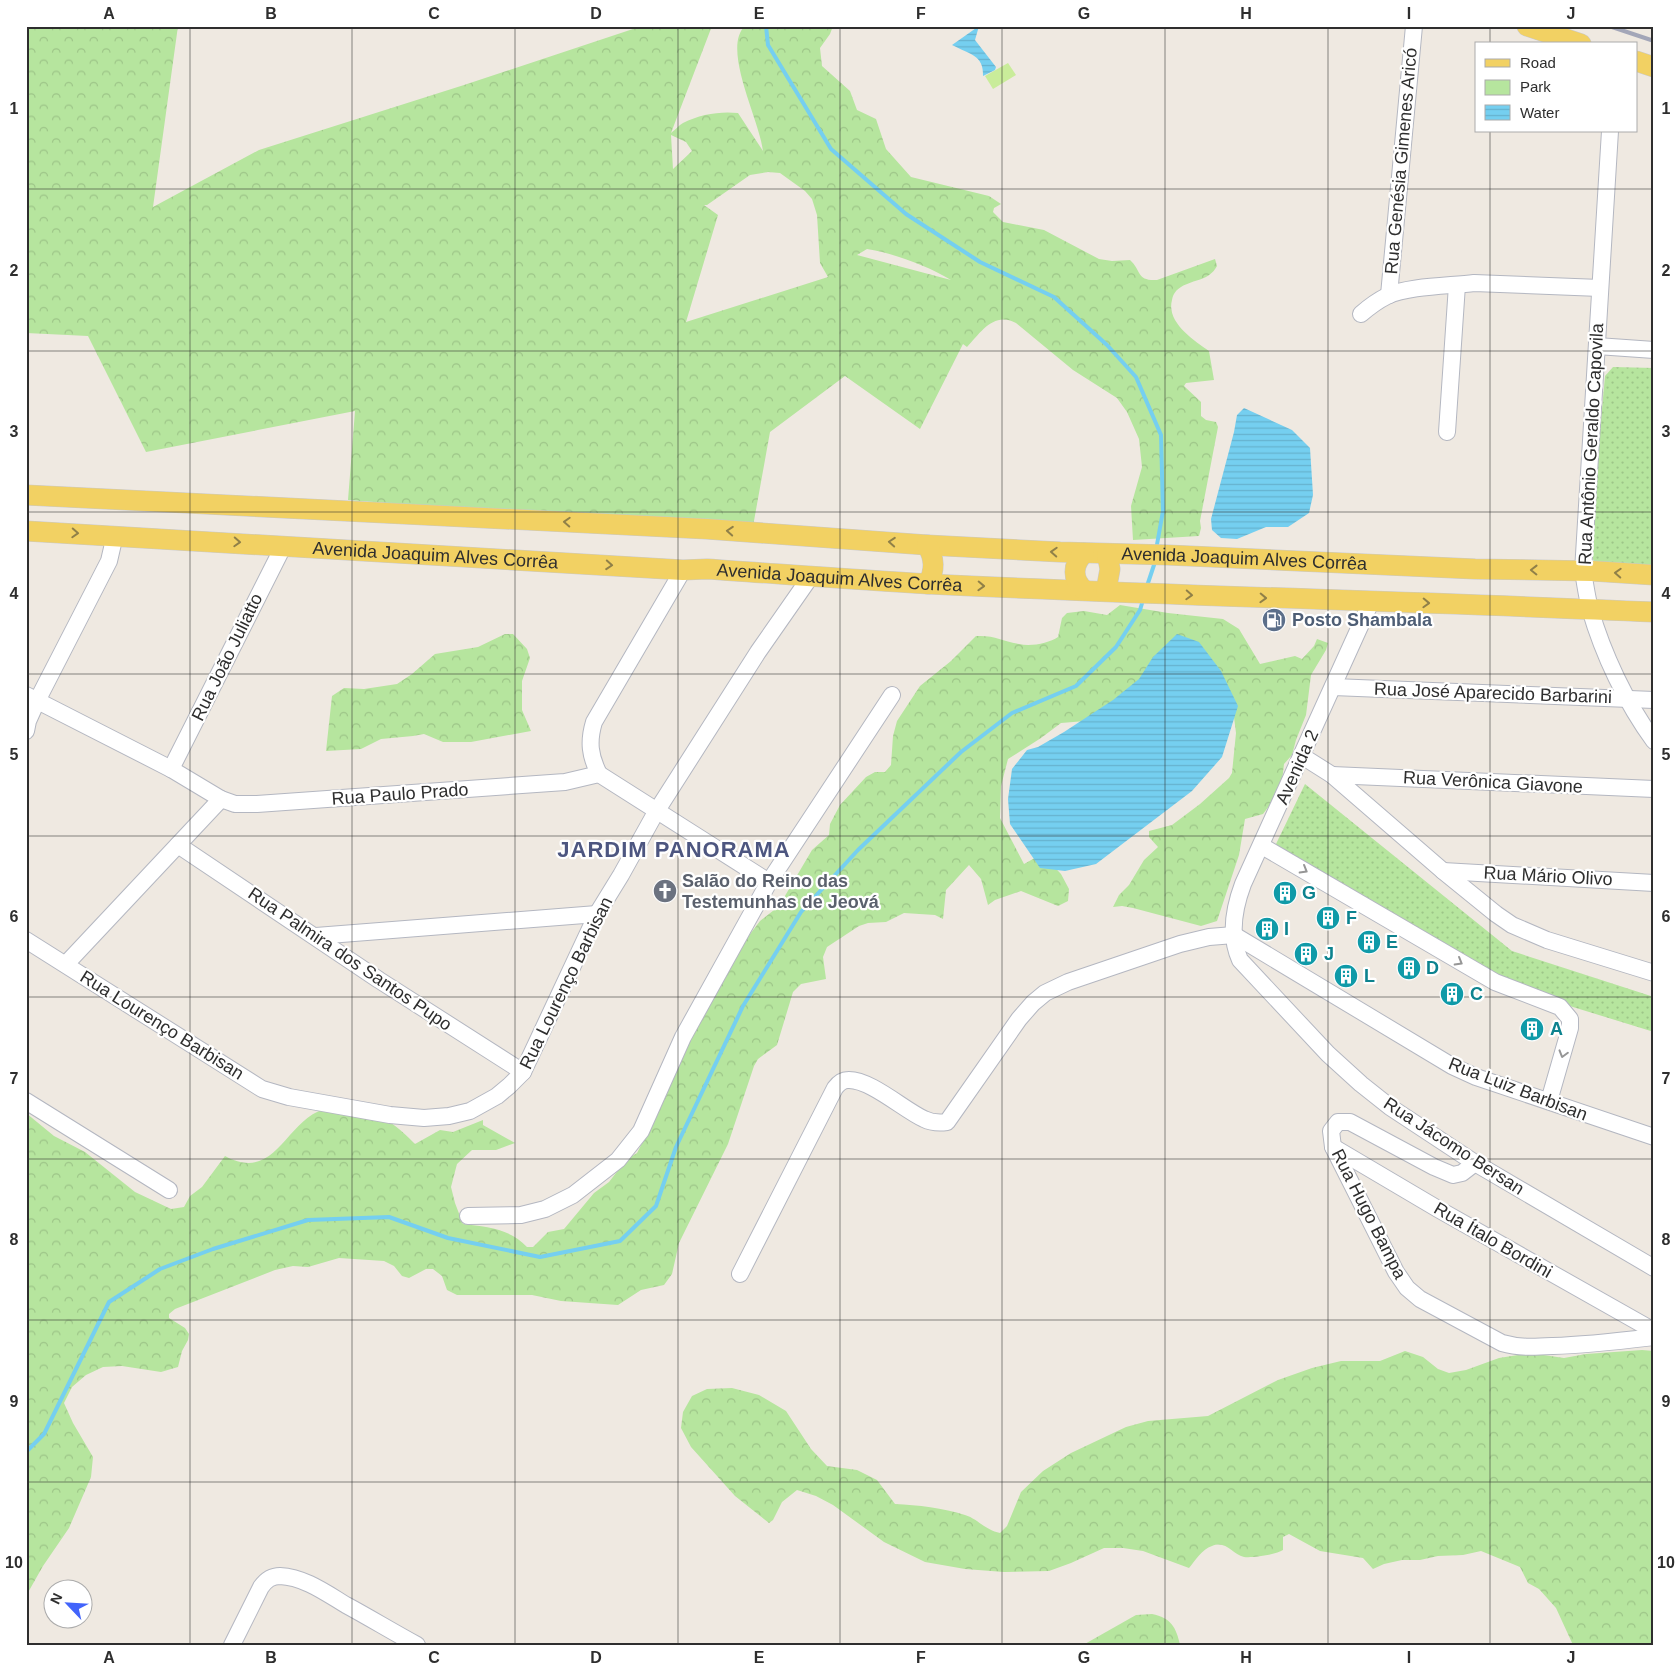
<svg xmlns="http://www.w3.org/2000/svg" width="1680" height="1671" font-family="Helvetica,sans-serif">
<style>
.green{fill:url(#green-dots)}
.forest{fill:url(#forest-crowns);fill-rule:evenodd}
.pitch{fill:#c9ec9a}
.water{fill:url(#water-rules)}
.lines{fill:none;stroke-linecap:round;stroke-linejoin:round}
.stream{stroke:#75cff0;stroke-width:4}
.minor-casing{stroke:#b4b7c1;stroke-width:18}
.major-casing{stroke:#c9c9c9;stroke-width:21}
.minor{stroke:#fff;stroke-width:16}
.major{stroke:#f2d163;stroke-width:20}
.rail{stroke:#a3a6b8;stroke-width:4}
.oneway{stroke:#908048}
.oneway2{stroke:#969696}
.grid{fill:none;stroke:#2e2e2e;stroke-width:1;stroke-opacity:0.55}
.labels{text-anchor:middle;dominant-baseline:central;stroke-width:4.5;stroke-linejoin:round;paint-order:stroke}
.street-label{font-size:18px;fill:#2e2e2e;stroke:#fff}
.service-label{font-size:18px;font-weight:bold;fill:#4e5e75;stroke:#fff;text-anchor:start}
.worship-label{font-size:18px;font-weight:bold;fill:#5b616d;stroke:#fff;text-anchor:start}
.culture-label{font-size:18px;font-weight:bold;fill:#0d838f;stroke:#fff;text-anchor:start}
.district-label{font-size:22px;font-weight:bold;letter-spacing:1px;fill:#4d5680;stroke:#fff}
.neatline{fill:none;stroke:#2e2e2e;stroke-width:2}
.grid-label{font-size:16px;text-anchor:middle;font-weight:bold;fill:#2e2e2e}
</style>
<defs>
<pattern id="green-dots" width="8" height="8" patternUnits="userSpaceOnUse" patternTransform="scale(1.25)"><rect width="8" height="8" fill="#b6e59e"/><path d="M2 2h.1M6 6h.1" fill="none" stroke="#9dc588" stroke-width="1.8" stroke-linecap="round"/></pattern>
<pattern id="forest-crowns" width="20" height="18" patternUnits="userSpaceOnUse" patternTransform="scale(1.25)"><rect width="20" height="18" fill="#b6e59e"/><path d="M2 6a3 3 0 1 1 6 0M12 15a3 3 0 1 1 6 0" fill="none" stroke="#9dc588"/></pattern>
<pattern id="water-rules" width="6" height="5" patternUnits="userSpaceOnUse" patternTransform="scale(1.25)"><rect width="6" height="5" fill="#75cff0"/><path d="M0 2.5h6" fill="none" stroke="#66b2ce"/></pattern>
</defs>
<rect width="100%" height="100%" fill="#efe9e1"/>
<!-- green -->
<g class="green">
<polygon points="1613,367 1654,368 1654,565 1595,563 1589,552 1605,376"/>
<polygon points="1305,784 1512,951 1654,997 1654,1032 1534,995 1287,856 1276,844"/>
</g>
<!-- forest -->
<g class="forest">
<path d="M26,26H178L153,207L259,150L464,85L642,26H712L671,133C675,130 679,125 683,123C700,114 721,111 738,113L763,151C760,121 721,48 745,26H833L830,34L820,48L822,66L850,91L857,110L876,119L886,149L911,177L989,196L1001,204L994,208L993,212L1003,222L1044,230L1099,259L1112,261L1130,260C1142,271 1136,281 1157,280L1215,259L1217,266C1209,281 1194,279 1181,287C1176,290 1173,294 1172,300C1166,322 1193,340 1209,351L1214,380L1186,383L1184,386L1201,402V416L1206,420L1216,422L1218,427L1200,521L1201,528L1199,536L1133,540L1131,506L1142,467L1139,439L1127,412L1117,398L1073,370L1016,323C994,311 981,332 967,347L963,344L920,429L845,376L770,432L752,532L348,500L355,411L146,452L88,336L26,333ZM671,135L686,142L692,151L673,169ZM768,172L780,173L805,191L812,199L817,215L820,263L828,277L686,322L718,215L704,205H707L750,175ZM867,249C893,253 928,266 951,280L857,255Z"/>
<path d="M1120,605L1168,613L1223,619L1239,629L1260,664L1295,656L1302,659L1314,646L1317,639L1328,643L1326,650L1311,675L1306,715L1296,740L1292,755L1284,764L1281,790L1263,814L1245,819L1239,855L1217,921L1201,926L1133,908L1122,906L1113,907L1119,895L1129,885L1144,860L1158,847L1149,837V831L1172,825L1200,804L1229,778L1232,773L1236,733L1233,709L1061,723L1041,738L1008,759L1001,786L1000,818L1024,864L1042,854L1061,874L1069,889L1068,901L1058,906L1021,891L995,900L988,905L981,879L969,865L946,890L943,919L935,915L904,913L886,922L868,923L859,926L827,947L823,957L826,979L801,984L793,992L777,1045L758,1059L754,1066L728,1144L679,1243L672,1274L664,1285L641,1290L618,1305L561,1301L532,1295H457L447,1290L442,1276L433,1269H426L409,1278L402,1276L394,1266L384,1261L339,1258L308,1267L293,1266L275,1270L175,1309L169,1314V1318L185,1328L189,1334L188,1340L182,1351L178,1367L161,1372L122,1366L103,1367L86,1375L72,1387L64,1403L73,1423L93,1457L91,1477L69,1528L43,1566L26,1596V1113L54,1136L85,1152L135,1192L171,1209L184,1207L190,1196L202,1187L225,1156C278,1185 286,1114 330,1108C338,1106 351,1112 359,1115C369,1117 380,1118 389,1122C398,1127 408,1137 415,1144L440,1130L453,1132L483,1120V1125L515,1143L496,1150H472L457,1164L451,1187L455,1203L463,1224C487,1227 509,1228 527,1247H533L548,1232L564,1229L594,1193L609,1182L626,1160L637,1153L666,1096L685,1044L744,942L760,921L779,906L812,850L829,835L830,824L840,805L866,777L875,772H885L891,765L893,736L897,721L920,686L951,661L976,636C995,635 1002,641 1019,644C1031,647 1049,643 1058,637L1062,618L1067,613L1084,611L1107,615Z"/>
<polygon points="505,634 513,634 527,649 530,658 522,681 522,710 531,731 471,742 443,742 424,734 413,736 381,739 361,749 326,751 332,696 344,688 364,689 397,684 412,674 435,654 478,647"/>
<path d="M1642,1350L1654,1351V1645H1573L1556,1608L1539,1589L1528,1583L1520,1567L1481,1551L1463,1555L1438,1556L1420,1560H1402L1384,1564L1373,1569L1363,1558L1320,1551L1289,1534L1283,1537V1550C1275,1555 1253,1558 1244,1557C1232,1554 1226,1540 1212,1546C1202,1549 1195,1561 1189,1568L1143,1551L1123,1548H1104L1071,1563L1049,1571L1004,1572L965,1569L925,1562L884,1542L833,1505L816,1496L797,1490L782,1502L773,1520L769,1523L735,1496L691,1447L681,1428L683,1412L692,1396L707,1389L732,1388L759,1395L786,1411L811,1449L827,1466L857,1470L877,1480L895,1504C918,1505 943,1508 965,1515C978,1519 985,1530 1000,1533L1007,1526L1021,1492L1043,1471L1071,1453L1126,1427L1148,1421L1208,1416L1278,1380L1312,1368L1341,1361H1380L1405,1351L1423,1357L1438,1369L1449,1373L1466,1370L1499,1358L1530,1353L1564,1358L1586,1354Z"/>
<path d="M1152,1614C1171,1618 1176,1627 1180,1645H1083L1136,1615Z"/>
</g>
<!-- pitch -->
<polygon class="pitch" points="1008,63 1016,75 993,89 985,76"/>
<!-- water -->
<g class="water">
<path d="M979,26L975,40L996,67L995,70L983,76C984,55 969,54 952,45Z"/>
<polygon points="1244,408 1292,430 1310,448 1313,495 1309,513 1288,527 1266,527 1237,539 1221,538 1212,530 1211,519 1234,432 1237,415"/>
<polygon points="1177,634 1199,642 1221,671 1238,706 1222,757 1192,791 1096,864 1065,871 1040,868 1010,824 1008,799 1012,769 1027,750 1038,747 1064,732 1113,700 1139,679 1153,657"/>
</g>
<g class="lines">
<!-- stream -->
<g class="stream">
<polyline points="766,26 768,45 831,149 906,214 980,262 1054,297 1107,345 1136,377 1161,435 1163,511 1156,550"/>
<polyline points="1147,586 1155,562"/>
<polyline points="26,1452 44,1434 109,1302 160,1269 213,1249 308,1220 389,1217 448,1238 540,1257 620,1241 656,1206 676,1147 743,1006 801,912 858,850 961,752 1012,713 1076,686 1116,647 1140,610 1143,600"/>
</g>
<!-- minor casing -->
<g class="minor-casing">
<g id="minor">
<path d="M1610,131L1583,571C1585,584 1587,597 1590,609C1603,654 1626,703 1654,741"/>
<polyline points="1389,295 1414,26"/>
<path d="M1361,314C1369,307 1377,301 1387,296C1408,286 1450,286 1474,283L1600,288"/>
<polyline points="1597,346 1654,350"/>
<polyline points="1447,432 1457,285"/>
<path d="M1371,602L1243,884C1234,908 1229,936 1240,960L1328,1054L1361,1084L1390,1107L1475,1163L1654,1268"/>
<polyline points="1333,687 1654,700"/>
<polyline points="26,695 171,769 221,799 235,804 257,804 565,782 599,774 769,882"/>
<polyline points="26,731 28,721 37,701 109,561 115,535"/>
<polyline points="1302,756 1332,775 1443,871 1496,914 1512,925 1547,940 1654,973"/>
<polyline points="171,769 284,545"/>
<path d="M599,774C590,756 588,742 594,722L683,570"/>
<polyline points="1332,775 1654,789"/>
<polyline points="178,845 379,980 523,1072"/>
<polyline points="1262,846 1495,982 1560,1007 1570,1019 1570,1028 1549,1101"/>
<polyline points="1443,871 1654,883"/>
<polyline points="1234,935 1452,1066 1476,1077 1654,1137"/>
<polyline points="316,936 597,914"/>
<polyline points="26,940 262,1089 289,1097 390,1115 424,1118 449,1116 470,1111 497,1096 509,1086 523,1072 597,914 621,875 656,812 758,652 811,576"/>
<polyline points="66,964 221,799"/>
<polyline points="26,1101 169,1190"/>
<polyline points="1333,1147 1438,1209 1654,1331"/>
<path d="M1475,1163L1462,1173L1453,1175L1434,1167L1350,1122H1338L1331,1131L1333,1147L1396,1272L1407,1288L1420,1299L1502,1343C1519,1348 1535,1347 1553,1346C1587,1345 1620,1341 1654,1337"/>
<polyline points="468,1216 521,1215 545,1209 573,1195 618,1160 641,1131 683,1037 769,882 892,695"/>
<path d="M740,1274L835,1088C838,1084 842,1080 848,1080C870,1079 904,1110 924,1119C932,1123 939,1123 947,1122L1019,1019L1033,1003L1045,993L1068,982L1180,944L1209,937L1234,935"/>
<path d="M232,1645L261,1587C266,1580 271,1576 280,1576C304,1577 326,1593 346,1605C370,1618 393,1632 417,1645"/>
</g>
</g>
<!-- major casing -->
<g class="major-casing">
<g id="major">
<polyline points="1527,26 1581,44"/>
<polyline points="1636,61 1654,67"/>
<path id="s1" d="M26,495L707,529L927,545L1060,552L1168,555L1475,569L1592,571L1654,575"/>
<path id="s2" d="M26,531L683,570L707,569C781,574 856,580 930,584C1171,596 1413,601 1654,612"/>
<path d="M927,545C935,559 935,570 928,584"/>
<path d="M1084,590C1072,579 1072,565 1084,553"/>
<polyline points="1106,591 1110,569 1107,554"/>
</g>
</g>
<!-- minor -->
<use href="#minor" class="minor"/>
<!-- major -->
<use href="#major" class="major"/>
<!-- rail -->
<polyline class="rail" points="1609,26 1654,41"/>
</g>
<!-- one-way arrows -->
<defs><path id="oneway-chevron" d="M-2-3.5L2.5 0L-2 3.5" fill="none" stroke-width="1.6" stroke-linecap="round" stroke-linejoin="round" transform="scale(1.25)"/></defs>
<g class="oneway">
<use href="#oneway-chevron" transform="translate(567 522) rotate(-177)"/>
<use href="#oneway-chevron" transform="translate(730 531) rotate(-176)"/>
<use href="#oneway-chevron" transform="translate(75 533) rotate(3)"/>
<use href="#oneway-chevron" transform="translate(237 542) rotate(3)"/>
<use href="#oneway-chevron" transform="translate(892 542) rotate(-176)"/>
<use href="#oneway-chevron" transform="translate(1054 552) rotate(-177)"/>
<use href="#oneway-chevron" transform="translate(609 565) rotate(4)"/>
<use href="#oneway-chevron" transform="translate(1534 570) rotate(-179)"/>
<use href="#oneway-chevron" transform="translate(1618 573) rotate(-177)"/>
<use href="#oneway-chevron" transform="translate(981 586) rotate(2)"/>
<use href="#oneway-chevron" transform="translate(1189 595) rotate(3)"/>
<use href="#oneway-chevron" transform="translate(1263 598) rotate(2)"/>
<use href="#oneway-chevron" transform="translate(1426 603) rotate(2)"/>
</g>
<g class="oneway2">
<use href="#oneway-chevron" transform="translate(1304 870) rotate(30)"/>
<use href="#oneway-chevron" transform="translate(1459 962) rotate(30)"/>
<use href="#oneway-chevron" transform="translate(1563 1054) rotate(106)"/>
</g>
<!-- grid -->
<path class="grid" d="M190,26V1645M352,26V1645M515,26V1645M678,26V1645M840,26V1645M1002,26V1645M1165,26V1645M1328,26V1645M1490,26V44M1490,131V1645M26,189H1654M26,351H1654M26,512H1654M26,674H1654M26,836H1654M26,997H1654M26,1159H1654M26,1320H1654M26,1482H1654"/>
<!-- icons -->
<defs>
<g id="fuel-disc" transform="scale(1.25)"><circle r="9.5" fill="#5c6f8a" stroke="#fff"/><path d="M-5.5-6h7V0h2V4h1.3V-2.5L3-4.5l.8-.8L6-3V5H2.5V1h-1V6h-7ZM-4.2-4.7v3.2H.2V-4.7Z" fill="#fff"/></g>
<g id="church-disc" transform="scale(1.25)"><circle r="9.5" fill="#6b7280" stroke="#fff"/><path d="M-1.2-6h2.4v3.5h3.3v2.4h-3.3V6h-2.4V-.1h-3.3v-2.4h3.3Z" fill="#fff"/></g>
<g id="building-disc" transform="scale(1.25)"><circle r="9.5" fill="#0f9aa8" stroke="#fff"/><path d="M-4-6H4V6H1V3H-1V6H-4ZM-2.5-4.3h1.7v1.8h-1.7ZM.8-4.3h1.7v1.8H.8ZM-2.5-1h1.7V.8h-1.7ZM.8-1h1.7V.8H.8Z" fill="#fff"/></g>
</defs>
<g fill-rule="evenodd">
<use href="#fuel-disc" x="1274" y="620"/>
<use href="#church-disc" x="665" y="891"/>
<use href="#building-disc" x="1285" y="893"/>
<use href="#building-disc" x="1328" y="918"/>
<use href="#building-disc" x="1267" y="929"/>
<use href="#building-disc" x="1369" y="942"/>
<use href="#building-disc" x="1306" y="954"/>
<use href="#building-disc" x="1409" y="968"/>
<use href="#building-disc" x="1346" y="976"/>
<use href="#building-disc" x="1452" y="994"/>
<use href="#building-disc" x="1532" y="1029"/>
</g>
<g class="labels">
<!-- street labels -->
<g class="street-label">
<text transform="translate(1401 161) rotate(-85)">Rua Genésia Gimenes Aricó</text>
<text transform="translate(1591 444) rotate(-87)">Rua Antônio Geraldo Capovila</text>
<text stroke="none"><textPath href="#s2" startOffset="410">Avenida Joaquim Alves Corrêa</textPath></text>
<text stroke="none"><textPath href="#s1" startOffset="1220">Avenida Joaquim Alves Corrêa</textPath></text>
<text stroke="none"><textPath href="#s2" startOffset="815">Avenida Joaquim Alves Corrêa</textPath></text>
<text transform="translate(227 657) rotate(-64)">Rua João Juliatto</text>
<text transform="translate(1493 693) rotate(2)">Rua José Aparecido Barbarini</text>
<text transform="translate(1297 767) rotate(-66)">Avenida 2</text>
<text transform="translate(1493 782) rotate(3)">Rua Verônica Giavone</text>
<text transform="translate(400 794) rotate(-4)">Rua Paulo Prado</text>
<text transform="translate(1548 876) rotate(3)">Rua Mário Olivo</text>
<text transform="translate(350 959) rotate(34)">Rua Palmira dos Santos Pupo</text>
<text transform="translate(566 983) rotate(-64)">Rua Lourenço Barbisan</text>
<text transform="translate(162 1025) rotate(32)">Rua Lourenço Barbisan</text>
<text transform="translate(1518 1089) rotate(21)">Rua Luiz Barbisan</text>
<text transform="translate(1454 1146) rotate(33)">Rua Jácomo Bersan</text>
<text transform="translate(1369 1214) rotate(63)">Rua Hugo Bampa</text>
<text transform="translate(1493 1240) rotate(30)">Rua Ítalo Bordini</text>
</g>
<!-- service labels -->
<g class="service-label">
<text x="1292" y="620">Posto Shambala</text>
</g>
<!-- worship labels -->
<g class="worship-label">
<text x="682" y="881">Salão do Reino das<tspan x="682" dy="21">Testemunhas de Jeová</tspan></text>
</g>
<!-- culture labels -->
<g class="culture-label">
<text x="1302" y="893">G</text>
<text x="1346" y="918">F</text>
<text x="1284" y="929">I</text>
<text x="1386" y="942">E</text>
<text x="1324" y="954">J</text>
<text x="1426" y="968">D</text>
<text x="1364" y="976">L</text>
<text x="1470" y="994">C</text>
<text x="1550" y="1029">A</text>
</g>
<!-- district labels -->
<g class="district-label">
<text x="674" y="849">JARDIM PANORAMA</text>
</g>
</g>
<!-- border -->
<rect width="1680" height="1671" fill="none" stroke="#ffffff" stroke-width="55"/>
<!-- legend -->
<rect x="1475" y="42" width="162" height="90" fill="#ffffff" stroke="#ababab"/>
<rect x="1485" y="59" width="25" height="8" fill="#f2d163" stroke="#ababab"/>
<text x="1520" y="68" font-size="15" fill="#2e2e2e">Road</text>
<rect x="1485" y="80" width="25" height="15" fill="#b6e59e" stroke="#ababab"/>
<text x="1520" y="92" font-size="15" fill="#2e2e2e">Park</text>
<rect x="1485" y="105" width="25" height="15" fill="url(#water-rules)" stroke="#ababab"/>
<text x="1520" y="118" font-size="15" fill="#2e2e2e">Water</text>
<!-- north arrow -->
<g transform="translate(68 1604) rotate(295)"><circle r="24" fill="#ffffff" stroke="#ababab"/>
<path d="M0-4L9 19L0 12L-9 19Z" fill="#4264fb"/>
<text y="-8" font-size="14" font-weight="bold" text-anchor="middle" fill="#2e2e2e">N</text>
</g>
<rect x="28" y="28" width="1624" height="1616" class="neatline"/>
<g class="grid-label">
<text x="109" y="19">A</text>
<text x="271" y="19">B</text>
<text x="434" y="19">C</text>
<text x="596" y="19">D</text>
<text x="759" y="19">E</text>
<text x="921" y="19">F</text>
<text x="1084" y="19">G</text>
<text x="1246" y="19">H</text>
<text x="1409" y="19">I</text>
<text x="1571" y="19">J</text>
<text x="14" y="114">1</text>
<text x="1666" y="114">1</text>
<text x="14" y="276">2</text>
<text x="1666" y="276">2</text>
<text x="14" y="437">3</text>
<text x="1666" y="437">3</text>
<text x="14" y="599">4</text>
<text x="1666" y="599">4</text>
<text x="14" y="760">5</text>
<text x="1666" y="760">5</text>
<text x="14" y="922">6</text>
<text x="1666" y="922">6</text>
<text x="14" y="1084">7</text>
<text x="1666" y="1084">7</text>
<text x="14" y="1245">8</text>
<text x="1666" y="1245">8</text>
<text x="14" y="1407">9</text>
<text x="1666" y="1407">9</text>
<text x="14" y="1568">10</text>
<text x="1666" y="1568">10</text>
<text x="109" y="1663">A</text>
<text x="271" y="1663">B</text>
<text x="434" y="1663">C</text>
<text x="596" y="1663">D</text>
<text x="759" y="1663">E</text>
<text x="921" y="1663">F</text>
<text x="1084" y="1663">G</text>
<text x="1246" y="1663">H</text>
<text x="1409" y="1663">I</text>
<text x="1571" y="1663">J</text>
</g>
</svg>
